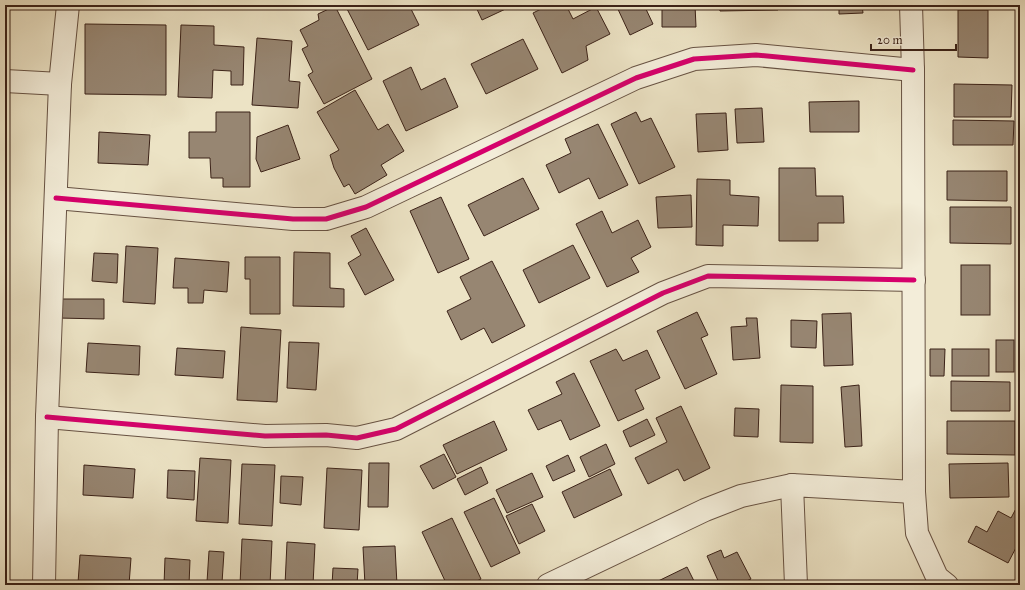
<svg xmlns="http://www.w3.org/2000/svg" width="1025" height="590" font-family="'IM FELL Great Primer',serif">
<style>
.building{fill:#978672;stroke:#3b2218}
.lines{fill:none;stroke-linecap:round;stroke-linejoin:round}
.minor-casing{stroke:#675243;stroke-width:24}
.minor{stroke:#f3edd9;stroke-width:22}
.cycleway-casing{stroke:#f3edd9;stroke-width:8}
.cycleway{stroke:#d6006c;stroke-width:5}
</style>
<rect width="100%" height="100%" fill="#ece3c5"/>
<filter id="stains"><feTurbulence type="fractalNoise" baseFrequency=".005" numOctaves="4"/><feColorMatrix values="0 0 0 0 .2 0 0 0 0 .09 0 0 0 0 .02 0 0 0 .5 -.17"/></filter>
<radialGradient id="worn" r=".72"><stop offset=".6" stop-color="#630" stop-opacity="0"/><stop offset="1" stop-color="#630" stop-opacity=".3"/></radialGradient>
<!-- building -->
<g class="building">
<polygon points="345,5 409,5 419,25 368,50"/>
<polygon points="475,5 511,5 512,6 482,20"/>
<polygon points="549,5 566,5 573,19 596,7 610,34 586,46 588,60 562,73 533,13"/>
<polygon points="616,5 650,5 645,7 653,24 630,35"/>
<polygon points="662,5 695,5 696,27 662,27"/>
<polygon points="719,5 778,5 778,10 720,11"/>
<polygon points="805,5 862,5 863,13 839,14 839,7 805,8"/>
<polygon points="335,6 372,79 324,104 308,75 313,72 302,49 308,46 300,30 319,20 318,14"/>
<polygon points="958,10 988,10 988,58 958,57"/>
<polygon points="85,24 166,25 166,95 85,94"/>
<polygon points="181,25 214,26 214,45 244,47 243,85 231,85 231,71 213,70 212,98 178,97"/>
<polygon points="257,38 292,41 289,81 300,82 298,108 252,105"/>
<polygon points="523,39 538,69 486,94 471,64"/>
<polygon points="411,67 421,90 445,78 458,107 406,131 383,81"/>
<polygon points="954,84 1012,85 1011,117 954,117"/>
<polygon points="355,90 378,130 388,124 404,151 381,165 387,175 355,194 349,184 344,187 334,168 330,155 339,150 317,112"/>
<polygon points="859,101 859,132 810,132 809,102"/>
<polygon points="762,108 764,142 737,143 735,109"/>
<polygon points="216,112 250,112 250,187 223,187 223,178 211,178 210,158 189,158 189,132 216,132"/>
<polygon points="636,112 641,122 651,118 675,167 639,184 611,124"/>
<polygon points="726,113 728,150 698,152 696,114"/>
<polygon points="953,120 1014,121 1013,145 953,145"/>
<polygon points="598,124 628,185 599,199 589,178 559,193 546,165 571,153 565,139"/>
<polygon points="288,125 300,159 261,172 256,159 257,137"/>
<polygon points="99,132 150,135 148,165 98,163"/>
<polygon points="779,168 815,168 816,196 843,196 844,223 818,223 818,241 779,241"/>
<polygon points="947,171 1007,171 1007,201 947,200"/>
<polygon points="523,178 539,209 484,236 468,205"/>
<polygon points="697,179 730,180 730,195 759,197 758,226 723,225 723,246 696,245"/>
<polygon points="691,195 692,227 658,228 656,197"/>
<polygon points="441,197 469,259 438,273 410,211"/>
<polygon points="950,207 1011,207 1011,244 950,243"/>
<polygon points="602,211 612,233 638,220 651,247 631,258 639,272 607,287 576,224"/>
<polygon points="366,228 394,280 365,295 348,263 361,255 351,236"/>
<polygon points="573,245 590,278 539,303 523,270"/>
<polygon points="126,246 158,248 155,304 123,302"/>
<polygon points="294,252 330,253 330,288 344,289 344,307 293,306"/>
<polygon points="94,253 118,254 117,283 92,281"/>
<polygon points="245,257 280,257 280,314 250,314 250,279 245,279"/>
<polygon points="175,258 229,262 227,292 204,290 203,303 188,303 188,288 173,288"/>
<polygon points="492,261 525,326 492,343 484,328 461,340 447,311 471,299 460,277"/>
<rect x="961" y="265" width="29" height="50"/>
<polygon points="58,299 104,299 104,319 58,318"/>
<polygon points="697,312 708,335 701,338 717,374 685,389 657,331"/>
<polygon points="851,313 853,365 824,366 822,314"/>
<polygon points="746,318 757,318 760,358 733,360 731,327 747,326"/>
<polygon points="791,320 817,321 816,348 791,347"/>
<polygon points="241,327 281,330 277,402 237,400"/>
<rect x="996" y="340" width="18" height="32"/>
<polygon points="289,342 319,343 316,390 287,388"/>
<polygon points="88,343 140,346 139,375 86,372"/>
<polygon points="177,348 225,351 223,378 175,375"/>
<polygon points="616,349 623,361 647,350 660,378 635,390 644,409 618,421 590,361"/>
<polygon points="930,349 945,349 944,376 930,376"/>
<rect x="952" y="349" width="37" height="27"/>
<polygon points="574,373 600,426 570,440 561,420 538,430 528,410 562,394 556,382"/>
<polygon points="951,381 1010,382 1010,411 951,411"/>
<polygon points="781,385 813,386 813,443 780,442"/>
<polygon points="859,385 862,446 845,447 841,387"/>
<polygon points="681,406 710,468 684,481 678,469 648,484 635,458 667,442 656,418"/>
<polygon points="735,408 759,409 758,437 734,436"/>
<polygon points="647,419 655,435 630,447 623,431"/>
<polygon points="494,421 507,450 457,474 443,445"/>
<polygon points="947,421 1015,421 1015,455 947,454"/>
<polygon points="606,444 615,464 589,477 580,457"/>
<polygon points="444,454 456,477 433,489 420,466"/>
<polygon points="568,455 575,471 553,481 546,466"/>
<polygon points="200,458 231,460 228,523 196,521"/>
<polygon points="369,463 389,463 388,507 368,507"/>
<polygon points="1008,463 1009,497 950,498 949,464"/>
<polygon points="242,464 275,465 272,526 239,524"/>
<polygon points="84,465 135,469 133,498 83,495"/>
<polygon points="481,467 488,483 465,495 457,479"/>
<polygon points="327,468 362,470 359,530 324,528"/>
<polygon points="610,469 622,495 574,518 562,492"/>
<polygon points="168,470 195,471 194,500 167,498"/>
<polygon points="532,473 543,497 507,513 496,490"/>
<polygon points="281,476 303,477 301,505 280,503"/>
<polygon points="494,498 520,553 491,567 464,512"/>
<polygon points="1020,501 1020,540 1008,563 968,542 976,526 987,532 998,511 1011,518"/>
<polygon points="532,504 545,531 519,544 506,516"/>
<polygon points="452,518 481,579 469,585 447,585 422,532"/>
<polygon points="242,539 272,541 270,585 240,585"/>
<polygon points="287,542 315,544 313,585 285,585"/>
<polygon points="395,546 397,585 365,585 363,547"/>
<polygon points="721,550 724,558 737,552 751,579 738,585 720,585 707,556"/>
<polygon points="209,551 224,552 222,583 207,582"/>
<polygon points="80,555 131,558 129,585 78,583"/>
<polygon points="165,558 190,560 189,585 164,585"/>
<polygon points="687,567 696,585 650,585"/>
<polygon points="333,568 358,569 357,585 332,585"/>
<polygon points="1018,575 1020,576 1020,585 1012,585"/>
</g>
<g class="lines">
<!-- minor casing -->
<g class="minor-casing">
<g id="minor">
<polyline points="911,5 913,70 914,492 917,533 937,577 947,585"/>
<polyline points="5,81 60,84"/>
<polyline points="56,198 293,219 326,219 366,207 636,78 694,59 756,55 913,70"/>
<polyline points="47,417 265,436 326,435 357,438 396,429 663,293 708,276 914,280"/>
<polyline points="44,585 47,417 60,84 68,5"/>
<polyline points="548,585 705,510 741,496 792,485"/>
<polyline points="796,585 792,485 914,492"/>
</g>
</g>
<!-- minor -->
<use href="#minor" class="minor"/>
<!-- cycleway casing -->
<g class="cycleway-casing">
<g id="cycleway">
<polyline points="56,198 293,219 326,219 366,207 636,78 694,59 756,55 913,70"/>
<polyline points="47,417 265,436 326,435 357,438 396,429 663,293 708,276 914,280"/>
</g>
</g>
<!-- cycleway -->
<use href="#cycleway" class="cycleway"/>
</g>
<!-- margin -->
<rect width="1025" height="590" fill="none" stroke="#ece3c5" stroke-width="20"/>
<rect x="6" y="6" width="1013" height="578" fill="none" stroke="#3b2218" stroke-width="2"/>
<rect x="10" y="10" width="1005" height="570" fill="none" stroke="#3b2218"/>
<!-- scale -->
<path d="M871 44v6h85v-6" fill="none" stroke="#3b2218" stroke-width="2"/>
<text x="877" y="44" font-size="12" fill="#3b2218" stroke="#f3edd9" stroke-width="3" paint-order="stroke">20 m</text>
<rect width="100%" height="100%" filter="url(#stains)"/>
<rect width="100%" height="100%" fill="url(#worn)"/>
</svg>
